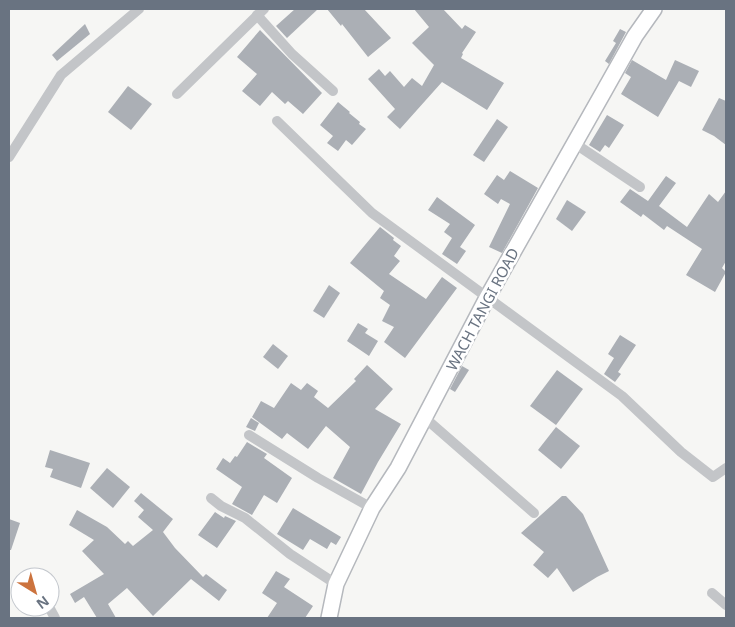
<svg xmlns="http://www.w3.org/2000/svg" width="735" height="627" font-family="'Noto Sans',sans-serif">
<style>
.building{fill:#abafb5}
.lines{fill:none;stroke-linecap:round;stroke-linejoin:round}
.secondary-casing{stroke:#b5b8bd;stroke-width:18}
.minor{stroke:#c3c5c8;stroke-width:10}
.secondary{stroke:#fff;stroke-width:15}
.labels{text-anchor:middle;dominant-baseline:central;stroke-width:5;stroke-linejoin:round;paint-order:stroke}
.street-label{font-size:15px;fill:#697381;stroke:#fff}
</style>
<rect width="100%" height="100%" fill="#f6f6f4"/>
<!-- building -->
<g class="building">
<polygon points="295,9 318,9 287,38 276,26"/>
<polygon points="327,9 364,9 391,38 368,57 342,24 341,26"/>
<polygon points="414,9 443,9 462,29 465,25 476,32 462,53 463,54 461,58 504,83 487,110 442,82 400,129 387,117 395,109 368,79 379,69 385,76 390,71 404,87 412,78 422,86 434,65 412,43 429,27"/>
<polygon points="85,24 90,34 57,61 52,55"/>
<polygon points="620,29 626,32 609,64 605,61 616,43 613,41"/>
<polygon points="260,30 322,93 303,114 288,101 285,104 272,92 260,106 242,91 257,74 237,57"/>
<polygon points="632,60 666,80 675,60 699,71 691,87 679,81 658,117 621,94 631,77 625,73"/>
<polygon points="128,86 152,104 131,130 108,112"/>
<polygon points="719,98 726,101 726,145 714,136 702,130"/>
<polygon points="338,102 350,112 349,113 360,122 359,124 366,129 352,145 346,140 338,151 327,143 333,136 320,125"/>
<polygon points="607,115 624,125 609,148 605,145 600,152 589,145"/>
<polygon points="497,119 508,127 484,162 473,155"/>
<polygon points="510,171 538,188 502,253 489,247 510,204 501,199 498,204 484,194 497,175 504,180"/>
<polygon points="666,176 676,183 659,206 687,227 709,194 718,202 726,191 726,261 722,268 726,272 715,292 686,275 702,249 667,226 664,230 643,214 641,217 620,202 630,189 648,201"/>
<polygon points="437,197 475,225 460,247 466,251 457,264 442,254 452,238 444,232 450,224 428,210"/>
<polygon points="567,200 586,212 572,231 556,219"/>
<polygon points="380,227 394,238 393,240 401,246 394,256 400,261 389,274 426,299 442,277 457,288 405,358 384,342 394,327 382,321 390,305 380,298 384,291 350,263"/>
<polygon points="329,285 340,293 324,318 313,311"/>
<polygon points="358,323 368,329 365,333 378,341 369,356 347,341"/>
<polygon points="620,335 636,345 618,372 621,374 615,382 604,374 614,358 608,354"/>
<polygon points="273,344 288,356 278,369 263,357"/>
<polygon points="367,365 393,389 375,409 401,424 378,462 361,494 333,478 350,447 326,426 308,449 287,433 282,439 252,417 261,401 274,408 291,383 301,390 307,383 318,391 314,397 328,408 356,381 354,379"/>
<polygon points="462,366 469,370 455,392 450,389"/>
<polygon points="557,370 583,389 556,425 530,406"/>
<polygon points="251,418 259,423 255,431 246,427"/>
<polygon points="556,427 580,446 561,469 538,450"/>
<polygon points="247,442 267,454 264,458 292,478 277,503 264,495 252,515 232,504 242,487 216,469 223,458 230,463 235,456 237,457"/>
<polygon points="50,450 90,463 81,488 50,477 53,469 45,467"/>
<polygon points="107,468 130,487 113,508 90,488"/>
<polygon points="141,493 173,519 163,532 175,548 203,577 206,574 227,590 219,601 191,579 153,616 127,588 108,604 116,618 97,618 84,597 75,603 70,594 104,574 82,551 94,540 69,525 77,510 107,527 125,544 128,541 133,546 153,530 138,517 144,510 134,501"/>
<polygon points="562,496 566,496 583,514 609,571 597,577 573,592 557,568 548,578 533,565 544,552 521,533"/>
<polygon points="293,508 341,537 336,545 331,542 327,549 310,539 303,550 277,534"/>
<polygon points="215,512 224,518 225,516 236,521 217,548 198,535"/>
<polygon points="9,519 20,523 11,550 9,550"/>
<polygon points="276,571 290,579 284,587 313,606 305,618 267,618 277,603 262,593"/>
</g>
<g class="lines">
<!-- secondary casing -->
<g class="secondary-casing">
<polyline id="secondary" points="329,618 336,584 372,508 398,468 487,298 603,93 635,36 654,9"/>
</g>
<!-- minor -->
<g class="minor">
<polyline points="257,15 292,54 333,91"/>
<polyline points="177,94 264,9"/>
<polyline points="277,121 372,213 622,396 681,452 713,477 726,468"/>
<polyline points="574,143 640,187"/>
<polyline points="9,157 61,75 139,9"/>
<polyline points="425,418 534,513"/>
<polyline points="249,435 318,478 372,508"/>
<polyline points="211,498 221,506 245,518 290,554 336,584"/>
<polyline points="712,593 726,605"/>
<polyline points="49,607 55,618"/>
</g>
<!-- secondary -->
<use href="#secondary" class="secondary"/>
</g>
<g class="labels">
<!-- street labels -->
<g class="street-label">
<text transform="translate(482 309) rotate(-62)">WACH TANGI ROAD</text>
</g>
</g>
<!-- border -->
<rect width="735" height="627" fill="none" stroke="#697381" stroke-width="20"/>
<!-- north arrow -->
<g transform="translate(35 592) rotate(143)"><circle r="24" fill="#ffffff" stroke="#c3c7cd"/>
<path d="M0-4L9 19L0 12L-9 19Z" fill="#cc733e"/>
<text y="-8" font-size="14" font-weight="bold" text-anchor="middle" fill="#697381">N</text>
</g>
</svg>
